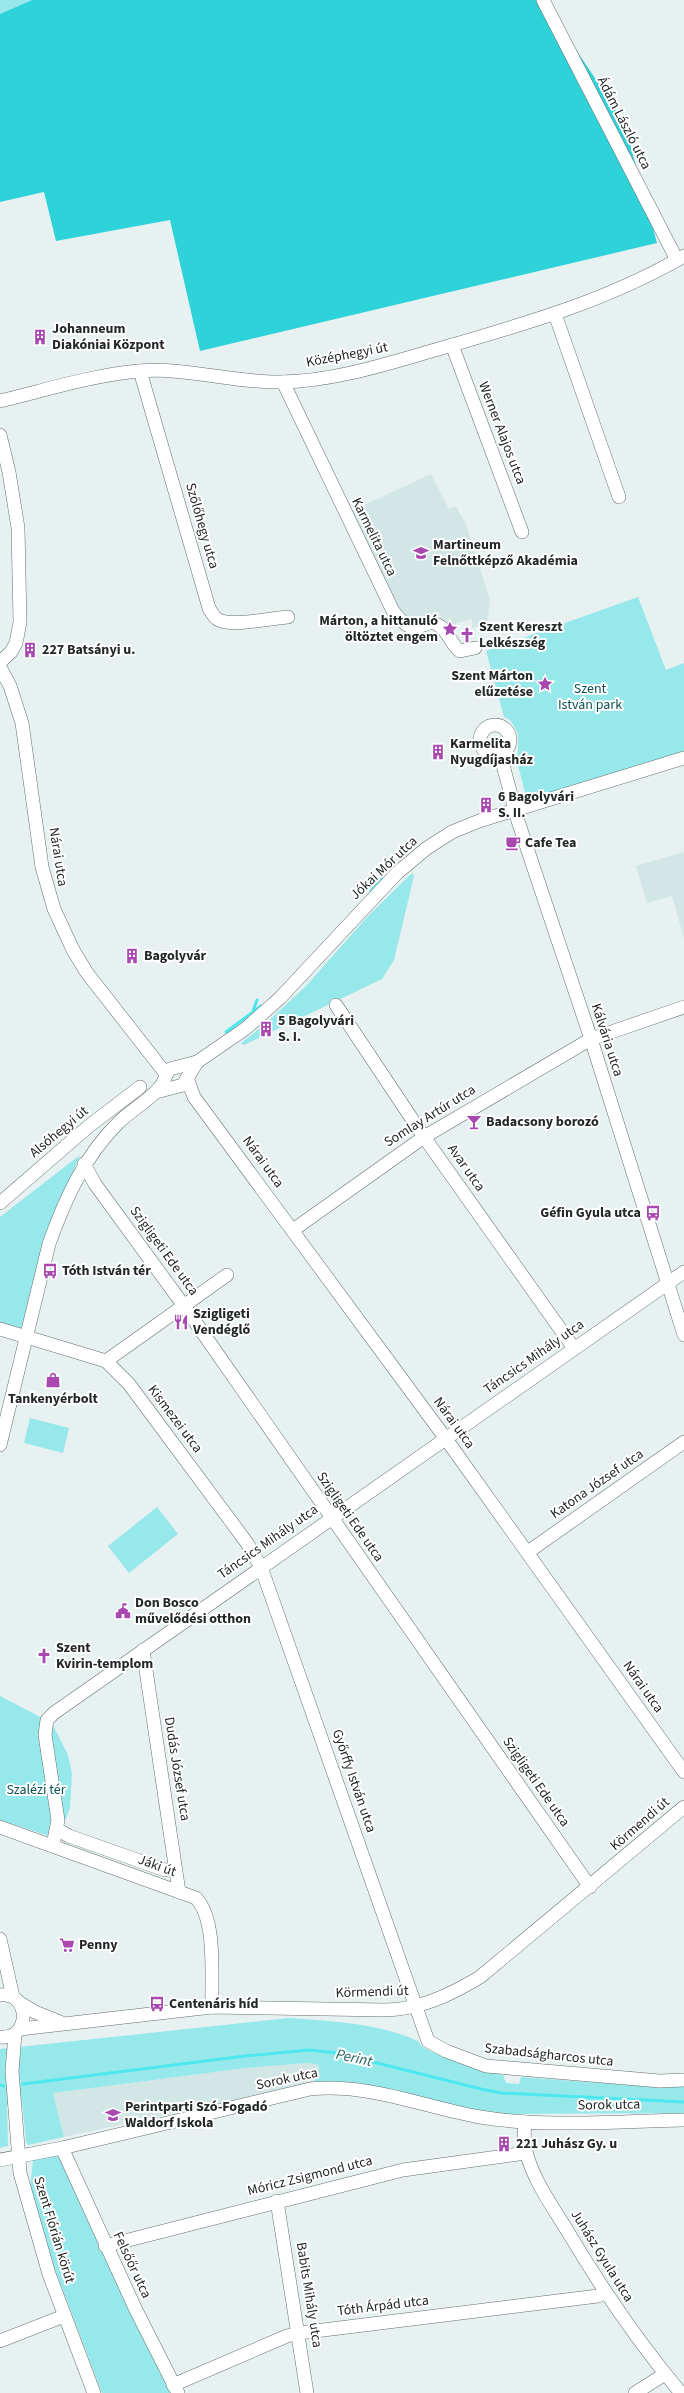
<svg xmlns="http://www.w3.org/2000/svg" width="684" height="2393" font-family="'Source Sans 3',sans-serif">
<style>
.built{fill:#d2e6e6}
.green{fill:#97e8eb}
.forest{fill:#2dd3d9}
.lines{fill:none;stroke-linecap:round;stroke-linejoin:round}
.stream{stroke:#4de8ee;stroke-width:3}
.minor-casing{stroke:#656e6e;stroke-width:14}
.minor{stroke:#fff;stroke-width:13}
.labels{text-anchor:middle;dominant-baseline:central;stroke-width:4;stroke-linejoin:round;paint-order:stroke}
.street-label{font-size:14px;fill:#232727;stroke:#fff}
.poi-label{font-size:14px;font-weight:bold;fill:#232727;stroke:#fff;text-anchor:start}
.park-label{font-size:14px;fill:#0d5153;stroke:#fff}
.water-label{font-size:15px;font-style:italic;fill:#226062;stroke:#fff}
</style>
<rect width="100%" height="100%" fill="#e7f1f1"/>
<!-- built -->
<g class="built">
<polygon points="431,474 449,509 456,506 466,524 490,600 487,624 472,628 472,619 444,627 440,616 410,625 393,605 347,513"/>
<polygon points="684,852 684,938 672,896 647,903 636,866"/>
<polygon points="307,2063 319,2065 319,2079 315,2083 64,2137 53,2093 246,2068"/>
</g>
<!-- green -->
<g class="green">
<polygon points="0,0 32,0 0,14"/>
<polygon points="638,597 666,670 684,663 684,751 527,800 516,758 518,751 518,733 510,720 504,717 486,651"/>
<polygon points="412,873 414,876 394,960 382,979 244,1045 241,1043 265,1024 305,987 369,915"/>
<polygon points="80,1155 41,1248 25,1332 0,1325 0,1217"/>
<polygon points="30,1418 69,1428 63,1453 24,1443"/>
<polygon points="157,1507 178,1534 129,1573 108,1546"/>
<polygon points="0,1696 52,1723 68,1755 72,1773 70,1808 58,1839 0,1820"/>
<path d="M289,2018C331,2021 376,2023 416,2040C419,2041 419,2044 422,2046C435,2056 486,2072 503,2075L506,2083L519,2084L521,2077L601,2083L684,2085V2113L511,2114L472,2109L360,2084L315,2083V2079L319,2078V2065L307,2063L246,2068L53,2093L64,2137L28,2145L26,2142L22,2101L7,2105L8,2146L0,2148V2049Z"/>
<polygon points="58,2153 173,2393 102,2393 45,2243 30,2187 33,2160"/>
</g>
<!-- forest -->
<polygon class="forest" points="32,0 543,0 624,122 657,243 200,351 170,220 56,241 44,192 0,202 0,14"/>
<g class="lines">
<!-- stream -->
<g class="stream">
<polyline points="371,891 382,879"/>
<polyline points="252,1014 257,1000"/>
<polyline points="226,1032 261,1006"/>
<polyline points="23,2084 245,2056 309,2050 337,2053 481,2089 501,2093 684,2102"/>
<polyline points="0,2085 4,2086"/>
</g>
<!-- minor casing -->
<g class="minor-casing">
<g id="minor">
<polyline points="543,0 677,260"/>
<polyline points="555,314 619,497"/>
<polyline points="452,345 522,532"/>
<path d="M140,371L209,608C211,612 214,618 219,620C232,627 272,618 288,617"/>
<path d="M283,382L393,611C419,645 422,615 438,625C448,630 451,645 460,651L475,648"/>
<path d="M0,401C46,390 93,375 139,371C187,367 234,383 281,382C336,381 389,363 442,348C525,324 609,300 684,256"/>
<polyline points="0,435 9,472 18,528 20,622 16,643 11,652 0,662"/>
<polyline points="0,667 10,686 22,723 42,867 54,909 73,950 87,973 166,1074"/>
<circle cx="495" cy="740" r="15"/>
<polyline points="500,754 518,821 591,1039 684,1335"/>
<polyline points="336,1005 424,1137 573,1347"/>
<polyline points="187,1078 194,1097 446,1439 684,1772"/>
<polyline points="156,1092 183,1085 197,1062 245,1029 280,998 397,873 427,848 452,832 479,821 684,758"/>
<polyline points="84,1164 95,1184 184,1306 590,1887"/>
<polyline points="0,1203 89,1126 140,1087"/>
<polyline points="293,1230 424,1137 591,1039 684,1007"/>
<polyline points="0,1329 106,1361 129,1384 247,1543 261,1567 428,2041 446,2051 486,2066 660,2081 684,2080"/>
<polyline points="106,1361 227,1275"/>
<path d="M0,1445L49,1244C65,1199 84,1157 118,1123C131,1110 149,1101 160,1087C165,1082 165,1074 170,1069L197,1062"/>
<polyline points="528,1552 684,1442"/>
<polyline points="143,1650 179,1892"/>
<path d="M0,1827L196,1898C217,1920 211,1977 212,2007"/>
<polyline points="58,1830 69,1836 165,1870"/>
<polyline points="53,1845 58,1820 45,1735 47,1720 54,1713 684,1272"/>
<polyline points="0,1939 13,1997"/>
<path d="M0,1995C31,1992 31,2040 0,2037"/>
<polyline points="20,2003 35,2012 60,2022"/>
<path d="M20,2029L212,2007L384,2010C419,2010 450,1995 480,1977L684,1807"/>
<polyline points="15,2034 12,2071 20,2173 49,2274 94,2393"/>
<path d="M525,2122C524,2132 524,2145 527,2155C535,2183 553,2207 568,2232C602,2289 638,2342 681,2393"/>
<polyline points="62,2148 135,2308 178,2393"/>
<path d="M0,2160L62,2148L310,2089C370,2083 423,2107 480,2117C546,2128 618,2121 684,2120"/>
<polyline points="277,2201 307,2393"/>
<polyline points="105,2246 403,2170 526,2153"/>
<polyline points="0,2341 64,2316"/>
<polyline points="173,2385 287,2336 299,2333 598,2296 605,2292"/>
<polyline points="635,2393 665,2374"/>
</g>
</g>
<!-- minor -->
<use href="#minor" class="minor"/>
</g>
<!-- icons -->
<defs>
<g id="building-bare" transform="scale(1.2)"><path d="M-4-6H4V6H1V3H-1V6H-4ZM-2.5-4.3h1.7v1.8h-1.7ZM.8-4.3h1.7v1.8H.8ZM-2.5-1h1.7V.8h-1.7ZM.8-1h1.7V.8H.8Z" fill="#a948b0" stroke="#fff" stroke-width="2.5" paint-order="stroke"/></g>
<g id="school-bare" transform="scale(1.2)"><path d="M0-5L7-2L0 1L-7-2ZM-4 1L0 2.5L4 1V4Q0 6-4 4Z" fill="#a948b0" stroke="#fff" stroke-width="2.5" paint-order="stroke"/></g>
<g id="sight-bare" transform="scale(1.2)"><path d="M0-6L1.8-2.2L6-1.7L2.9 1.2L3.7 5.4L0 3.3L-3.7 5.4L-2.9 1.2L-6-1.7L-1.8-2.2Z" fill="#a948b0" stroke="#fff" stroke-width="2.5" paint-order="stroke"/></g>
<g id="church-bare" transform="scale(1.2)"><path d="M-1.2-6h2.4v3.5h3.3v2.4h-3.3V6h-2.4V-.1h-3.3v-2.4h3.3Z" fill="#a948b0" stroke="#fff" stroke-width="2.5" paint-order="stroke"/></g>
<g id="cafe-bare" transform="scale(1.2)"><path d="M-5.5-4.5H6V0H3Q3 3.5 0 3.5H-2.5Q-5.5 3.5-5.5 0ZM3-3.2v2h1.7v-2ZM-6 4.5H4V6H-6Z" fill="#a948b0" stroke="#fff" stroke-width="2.5" paint-order="stroke"/></g>
<g id="bar-bare" transform="scale(1.2)"><path d="M-6-5H6L.8 .8V4.5H3.5V6h-7V4.5H-.8V.8Z" fill="#a948b0" stroke="#fff" stroke-width="2.5" paint-order="stroke"/></g>
<g id="bus-bare" transform="scale(1.2)"><path d="M-5-6H5V4H4V6H2V4H-2V6H-4V4H-5ZM-3.5-4V0h7V-4ZM-3.5 1.2v1.5H-2V1.2ZM2 1.2v1.5H3.5V1.2Z" fill="#a948b0" stroke="#fff" stroke-width="2.5" paint-order="stroke"/></g>
<g id="restaurant-bare" transform="scale(1.2)"><path d="M-5-6h1v4h1v-4h1v4h1v-4h1v5L-1.5 .5V6h-2V.5L-5-1ZM5-6V6H3V1.5H1.5Q1.5-4 5-6Z" fill="#a948b0" stroke="#fff" stroke-width="2.5" paint-order="stroke"/></g>
<g id="shop-bare" transform="scale(1.2)"><path d="M-5-2.5h2.3a2.7 3.5 0 0 1 5.4 0H5L5.5 6h-11ZM-1.5-2.5h3a1.5 2.3 0 0 0-3 0Z" fill="#a948b0" stroke="#fff" stroke-width="2.5" paint-order="stroke"/></g>
<g id="civic-bare" transform="scale(1.2)"><path d="M-.6-6.5H3V-4.5H.6V-3L4-1V1h2V6H-6V1h2V-1L-.6-3ZM-1.2 2.5V6h2.4V2.5Z" fill="#a948b0" stroke="#fff" stroke-width="2.5" paint-order="stroke"/></g>
<g id="supermarket-bare" transform="scale(1.2)"><path d="M-6-5.5h2.5l.6 2H6L4.5 2H-2.5L-4.4-4H-6ZM-1.5 3.2a1.3 1.3 0 1 0 .1 0ZM3 3.2a1.3 1.3 0 1 0 .1 0Z" fill="#a948b0" stroke="#fff" stroke-width="2.5" paint-order="stroke"/></g>
</defs>
<g fill-rule="evenodd">
<use href="#building-bare" x="40" y="337"/>
<use href="#school-bare" x="421" y="553"/>
<use href="#sight-bare" x="450" y="629"/>
<use href="#church-bare" x="467" y="635"/>
<use href="#building-bare" x="30" y="650"/>
<use href="#sight-bare" x="545" y="684"/>
<use href="#building-bare" x="438" y="752"/>
<use href="#building-bare" x="486" y="805"/>
<use href="#cafe-bare" x="513" y="843"/>
<use href="#building-bare" x="132" y="956"/>
<use href="#building-bare" x="266" y="1029"/>
<use href="#bar-bare" x="474" y="1122"/>
<use href="#bus-bare" x="653" y="1213"/>
<use href="#bus-bare" x="50" y="1271"/>
<use href="#restaurant-bare" x="181" y="1322"/>
<use href="#shop-bare" x="53" y="1380"/>
<use href="#civic-bare" x="123" y="1611"/>
<use href="#church-bare" x="44" y="1656"/>
<use href="#supermarket-bare" x="67" y="1945"/>
<use href="#bus-bare" x="157" y="2004"/>
<use href="#school-bare" x="113" y="2115"/>
<use href="#building-bare" x="504" y="2144"/>
</g>
<g class="labels">
<!-- street labels -->
<g class="street-label">
<text transform="translate(624 123) rotate(63)">Ádám László utca</text>
<text transform="translate(347 355) rotate(-11)">Középhegyi út</text>
<text transform="translate(502 433) rotate(69)">Werner Alajos utca</text>
<text transform="translate(202 526) rotate(74)">Szőlőhegy utca</text>
<text transform="translate(374 537) rotate(64)">Karmelita utca</text>
<text transform="translate(58 857) rotate(81)">Nárai utca</text>
<text transform="translate(384 868) rotate(-43)">Jókai Mór utca</text>
<text transform="translate(607 1040) rotate(72)">Kálvária utca</text>
<text transform="translate(430 1116) rotate(-32)">Somlay Artúr utca</text>
<text transform="translate(59 1132) rotate(-40)">Alsóhegyi út</text>
<text transform="translate(263 1162) rotate(54)">Nárai utca</text>
<text transform="translate(466 1168) rotate(55)">Avar utca</text>
<text transform="translate(164 1251) rotate(54)">Szigligeti Ede utca</text>
<text transform="translate(534 1357) rotate(-35)">Táncsics Mihály utca</text>
<text transform="translate(175 1419) rotate(53)">Kismezei utca</text>
<text transform="translate(454 1423) rotate(54)">Nárai utca</text>
<text transform="translate(597 1484) rotate(-35)">Katona József utca</text>
<text transform="translate(350 1517) rotate(55)">Szigligeti Ede utca</text>
<text transform="translate(268 1542) rotate(-35)">Táncsics Mihály utca</text>
<text transform="translate(643 1687) rotate(55)">Nárai utca</text>
<text transform="translate(177 1769) rotate(81)">Dudás József utca</text>
<text transform="translate(354 1781) rotate(71)">Győrffy István utca</text>
<text transform="translate(536 1782) rotate(55)">Szigligeti Ede utca</text>
<text transform="translate(640 1824) rotate(-41)">Körmendi út</text>
<text transform="translate(157 1866) rotate(20)">Jáki út</text>
<text transform="translate(372 1992) rotate(-2)">Körmendi út</text>
<text transform="translate(549 2055) rotate(6)">Szabadságharcos utca</text>
<text transform="translate(287 2079) rotate(-12)">Sorok utca</text>
<text transform="translate(609 2105) rotate(-1)">Sorok utca</text>
<text transform="translate(310 2176) rotate(-14)">Móricz Zsigmond utca</text>
<text transform="translate(54 2230) rotate(73)">Szent Flórián körút</text>
<text transform="translate(602 2256) rotate(58)">Juhász Gyula utca</text>
<text transform="translate(132 2265) rotate(65)">Felsőőr utca</text>
<text transform="translate(309 2295) rotate(81)">Babits Mihály utca</text>
<text transform="translate(383 2306) rotate(-7)">Tóth Árpád utca</text>
</g>
<!-- poi labels -->
<g class="poi-label">
<text x="52" y="329">Johanneum<tspan x="52" dy="16">Diakóniai Központ</tspan></text>
<text x="433" y="545">Martineum<tspan x="433" dy="16">Felnőttképző Akadémia</tspan></text>
<text x="438" y="621" text-anchor="end">Márton, a hittanuló<tspan x="438" dy="16">öltöztet engem</tspan></text>
<text x="479" y="627">Szent Kereszt<tspan x="479" dy="16">Lelkészség</tspan></text>
<text x="42" y="650">227 Batsányi u.</text>
<text x="533" y="676" text-anchor="end">Szent Márton<tspan x="533" dy="16">elűzetése</tspan></text>
<text x="450" y="744">Karmelita<tspan x="450" dy="16">Nyugdíjasház</tspan></text>
<text x="498" y="797">6 Bagolyvári<tspan x="498" dy="16">S. II.</tspan></text>
<text x="525" y="843">Cafe Tea</text>
<text x="144" y="956">Bagolyvár</text>
<text x="278" y="1021">5 Bagolyvári<tspan x="278" dy="16">S. I.</tspan></text>
<text x="486" y="1122">Badacsony borozó</text>
<text x="641" y="1213" text-anchor="end">Géfin Gyula utca</text>
<text x="62" y="1271">Tóth István tér</text>
<text x="193" y="1314">Szigligeti<tspan x="193" dy="16">Vendéglő</tspan></text>
<text x="53" y="1399" text-anchor="middle">Tankenyérbolt</text>
<text x="135" y="1603">Don Bosco<tspan x="135" dy="16">művelődési otthon</tspan></text>
<text x="56" y="1648">Szent<tspan x="56" dy="16">Kvirin-templom</tspan></text>
<text x="79" y="1945">Penny</text>
<text x="169" y="2004">Centenáris híd</text>
<text x="125" y="2107">Perintparti Szó-Fogadó<tspan x="125" dy="16">Waldorf Iskola</tspan></text>
<text x="516" y="2144">221 Juhász Gy. u</text>
</g>
<!-- park labels -->
<g class="park-label">
<text x="590" y="689">Szent<tspan x="590" dy="16">István park</tspan></text>
<text x="36" y="1790">Szalézi tér</text>
</g>
<!-- water labels -->
<g class="water-label">
<text transform="translate(354 2058) rotate(12)">Perint</text>
</g>
</g>
</svg>
